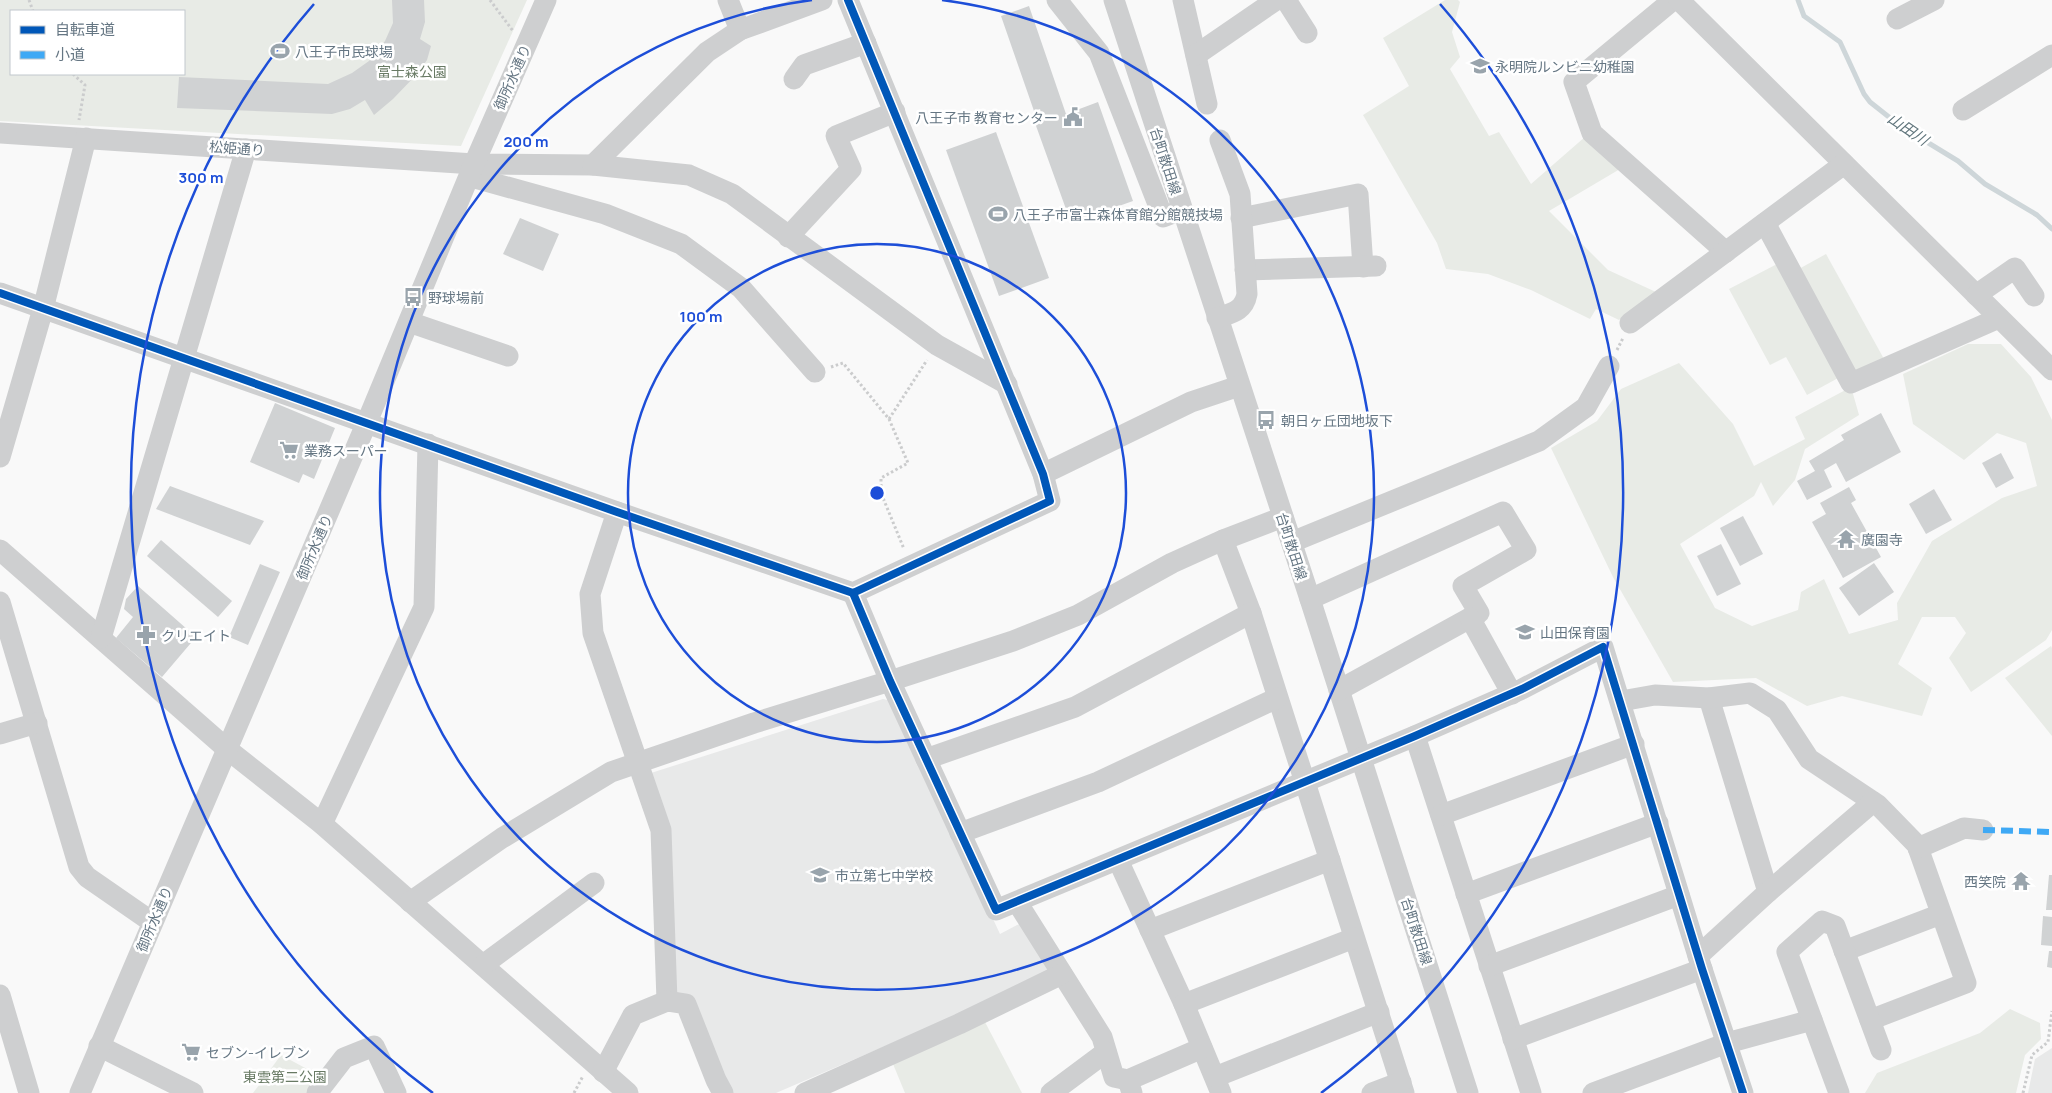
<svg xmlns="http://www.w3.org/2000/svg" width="2052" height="1093" font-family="Manrope,'Noto Sans JP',sans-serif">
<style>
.built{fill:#e8e9e9}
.green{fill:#e8ebe6;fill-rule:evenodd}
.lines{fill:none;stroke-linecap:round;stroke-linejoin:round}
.stream{stroke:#ced6d9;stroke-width:5}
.building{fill:#d0d2d3}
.path{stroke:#cbcccd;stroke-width:3;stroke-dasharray:2.5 2.5;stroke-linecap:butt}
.minor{stroke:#cecfd0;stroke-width:21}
.quiet{stroke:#3fa9f5;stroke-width:6;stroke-dasharray:12 6;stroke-linecap:butt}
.cycleway-casing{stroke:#fff;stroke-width:11}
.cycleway{stroke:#0057b8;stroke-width:8}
.ring{fill:none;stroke:#1d4ed8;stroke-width:2.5}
.labels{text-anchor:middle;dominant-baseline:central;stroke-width:5;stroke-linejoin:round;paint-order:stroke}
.poi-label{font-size:14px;fill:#657683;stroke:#fff;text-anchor:start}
.park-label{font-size:14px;fill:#687a64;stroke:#fff}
.street-label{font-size:14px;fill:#657683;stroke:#fff}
.water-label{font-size:15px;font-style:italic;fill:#60757c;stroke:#fff}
.centre{fill:#1d4ed8;stroke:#fff;stroke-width:2.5}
.ring-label{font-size:15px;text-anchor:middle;font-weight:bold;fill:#1d4ed8;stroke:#fff;stroke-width:5;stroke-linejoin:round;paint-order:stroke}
</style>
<rect width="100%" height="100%" fill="#f9f9f9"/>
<!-- built -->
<g class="built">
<polygon points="883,699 892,701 1000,934 1023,922 1050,970 1048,976 776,1093 732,1093 668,993 651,773"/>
<polygon points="2052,1048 2052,1093 2028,1093 2035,1059"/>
</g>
<!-- green -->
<g class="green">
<path d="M0,0H527L461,146L0,121ZM11,11H184V74H11Z"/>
<polygon points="1445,0 1458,0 1460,2 1452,32 1460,57 1450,69 1489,136 1499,132 1531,184 1586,136 1620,169 1549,211 1608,270 1656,292 1619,320 1596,309 1590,319 1531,290 1488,274 1446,269 1437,243 1363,115 1409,86 1383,38"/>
<polygon points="1826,254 1884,359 1855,375 1797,270"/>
<polygon points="1779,263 1840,377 1807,395 1786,357 1770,365 1729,289"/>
<polygon points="1968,344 2001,344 2031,377 2052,420 2052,630 2046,640 1971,692 1949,658 1966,633 1955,617 1922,617 1898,664 1932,688 1922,716 1842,696 1807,706 1756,678 1673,682 1613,577 1551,448 1597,421 1621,389 1679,363 1733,424 1754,466 1805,439 1795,417 1851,387 1859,415 1805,449 1795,480 1773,506 1761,482 1754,496 1680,544 1715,608 1752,626 1798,610 1801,592 1824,579 1849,634 1898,620 1897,603 1932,541 2002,498 2037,486 2026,443 1997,433 1964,460 1913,424 1903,374"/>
<polygon points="2051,646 2052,648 2052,736 2005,678"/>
<polygon points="2010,1009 2040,1023 2041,1039 2025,1055 2016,1093 1865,1093 1877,1073 1980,1033"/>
<polygon points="985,1022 1022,1093 905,1093 893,1064"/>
<polygon points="281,1055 322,1077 310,1093 253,1093"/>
</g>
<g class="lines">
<!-- stream -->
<polyline class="stream" points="1798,0 1804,16 1840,42 1864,94 1870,102 1899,125 1958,161 1985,184 2037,215 2052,229"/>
</g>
<!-- building -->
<g class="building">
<polygon points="392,0 424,0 425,22 420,39 431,46 427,60 418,73 393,99 374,115 365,100 350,109 332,114 177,108 179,77 328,84 352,73 369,61 385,41 393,23"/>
<polygon points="1029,6 1066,114 1098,102 1133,201 1071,223 1035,123 1043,120 1040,109 1034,111 1001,16"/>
<polygon points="996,132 1049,278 999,296 946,150"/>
<polygon points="520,218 559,234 543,271 503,254"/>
<polygon points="275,403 335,428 314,479 303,474 299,483 250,462"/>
<polygon points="1881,413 1901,452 1846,482 1836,463 1824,470 1832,487 1807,500 1797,481 1815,471 1809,461 1844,440 1841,435"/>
<polygon points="2001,453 2014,478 1996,488 1982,463"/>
<polygon points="170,486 264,521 250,545 156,509"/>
<polygon points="1849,487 1856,500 1851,503 1881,557 1843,578 1812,522 1826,514 1820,503"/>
<polygon points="1934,489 1952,520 1926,534 1909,504"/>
<polygon points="1743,516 1763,554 1740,566 1720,528"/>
<polygon points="161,540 232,601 218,617 147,556"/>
<polygon points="1721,544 1741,584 1717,596 1697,556"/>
<polygon points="1874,563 1894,592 1859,616 1839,588"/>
<polygon points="260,564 280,572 248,645 229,637"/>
<polygon points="138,586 196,637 162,677 116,638 133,617 124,609 126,599"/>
<polygon points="2049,875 2052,875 2052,910 2046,910"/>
<polygon points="2043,916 2052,917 2052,946 2041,945"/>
<polygon points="2049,951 2052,951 2052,968 2047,967"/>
</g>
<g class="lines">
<!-- path -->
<g class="path">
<polyline points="29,0 33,11"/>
<polyline points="490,0 513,31"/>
<polyline points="73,74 85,85 79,120"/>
<polyline points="1617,350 1623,338"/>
<polyline points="831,367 843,363 889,419 908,463 881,478 881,493 904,549"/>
<polyline points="889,419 927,360"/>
<polyline points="574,1093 583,1076"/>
<polyline points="2023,1093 2032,1055 2048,1042 2052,1011"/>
</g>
<!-- minor -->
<g class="minor">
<polyline points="728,0 740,30"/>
<polyline points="1057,0 1099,53 1163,217 1181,210"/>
<polyline points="1114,0 1310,599 1468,1093"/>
<polyline points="1183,0 1207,104"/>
<polyline points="1286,0 1307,33"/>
<polyline points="1673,0 1574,82 1592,133 1726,252"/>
<polyline points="1679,0 2052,370"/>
<polyline points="1897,19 1934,0"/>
<polyline points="1196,55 1276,0"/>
<polyline points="794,79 804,65 866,43"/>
<polyline points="1963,110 2052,55"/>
<polyline points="0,133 474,164 593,165 689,175 732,194 937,345 1007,384"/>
<polyline points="593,165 707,52 740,30 822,0"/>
<polyline points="471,177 605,214 681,244 741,288 815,372"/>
<polyline points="1241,218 1358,194 1363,267"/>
<polyline points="1765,223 1851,383 1999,318"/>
<polyline points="788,237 851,169 836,136 895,112"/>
<polyline points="1245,270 1376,266"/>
<polyline points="0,293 617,512 853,593 1050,501 1043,474 848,0"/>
<polyline points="1976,295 2015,268 2034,296"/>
<path d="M1217,318C1232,313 1244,311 1247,294L1240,194L1220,140"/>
<polyline points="409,322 508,356"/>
<polyline points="1630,323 1844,164"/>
<polyline points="0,457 43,309 86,138"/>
<polyline points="1043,474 1191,402 1239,386"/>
<polyline points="617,512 590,594 593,633 661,830 667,1001"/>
<polyline points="1223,540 1251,613 1404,1093"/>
<polyline points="1292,542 1539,441 1586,407 1609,366"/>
<polyline points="0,550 227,749 322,824 628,1093"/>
<polyline points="853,593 890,681 996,910 1415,736 1522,689 1603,647 1702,969 1743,1093"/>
<polyline points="1310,599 1503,512 1526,550 1463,586 1479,613 1339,690"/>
<polyline points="0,602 79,867 87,877 152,922"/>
<polyline points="1470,618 1512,694"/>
<polyline points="101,638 246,149"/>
<polyline points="1709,698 1768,892"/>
<polyline points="1621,701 1655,695 1709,698 1750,693 1777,710 1809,759 1878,805 1917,845 1966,983 1870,1020"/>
<polyline points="0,734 37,723"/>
<polyline points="1415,736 1531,1093"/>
<polyline points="926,759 1075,707 1251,613"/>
<polyline points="1441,815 1634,744"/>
<polyline points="322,824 424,607 428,444"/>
<polyline points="960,833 1098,782 1277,698"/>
<polyline points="1918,848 1964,828 1983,830"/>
<polyline points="1118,860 1184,1004 1221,1093"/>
<polyline points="1466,894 1658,823"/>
<polyline points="410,902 502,838 611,772 754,723 890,681 1013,641 1078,615 1172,563 1223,540 1283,517"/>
<polyline points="1017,902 1102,1037 1114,1077 1128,1080"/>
<polyline points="1150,930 1330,860"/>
<polyline points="1844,951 1941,914"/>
<polyline points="1698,956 1768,892 1873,802"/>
<polyline points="483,965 594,883"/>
<polyline points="1489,966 1679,895"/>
<polyline points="0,995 29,1093"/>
<polyline points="1184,1004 1354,938"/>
<polyline points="1513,1039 1702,969"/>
<polyline points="99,1046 193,1093"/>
<polyline points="603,1072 633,1015 667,1001 686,1004 716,1080 723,1093"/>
<polyline points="1215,1077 1379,1012"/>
<polyline points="80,1093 367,422 474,164 546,0"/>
<polyline points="317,1093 344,1058 374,1046 396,1093"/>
<polyline points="805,1093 959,1024 1062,974"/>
<polyline points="1051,1093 1106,1052"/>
<polyline points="1132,1093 1128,1080 1202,1048"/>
<polyline points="1372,1093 1401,1082"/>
<polyline points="1593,1093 1727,1043 1812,1020"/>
<polyline points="1839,1093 1787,952 1822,921 1835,926 1881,1050"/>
</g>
<!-- quiet -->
<polyline class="quiet" points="1983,830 2052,832"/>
<!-- cycleway casing -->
<g class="cycleway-casing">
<g id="cycleway">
<polyline points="0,293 617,512 853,593 1050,501 1043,474 848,0"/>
<polyline points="853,593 890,681 996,910 1415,736 1522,689 1603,647 1702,969 1743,1093"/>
</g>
</g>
<!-- cycleway -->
<use href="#cycleway" class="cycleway"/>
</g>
<!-- distance rings -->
<g class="ring">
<circle cx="877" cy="493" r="249"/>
<path d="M942 0A497 497 0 1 1 812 0"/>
<path d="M433 1093A746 746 0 0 1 314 4M1440 4A746 746 0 0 1 1321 1093"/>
</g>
<!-- icons -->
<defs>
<g id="stadium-bare" transform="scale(1.5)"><path d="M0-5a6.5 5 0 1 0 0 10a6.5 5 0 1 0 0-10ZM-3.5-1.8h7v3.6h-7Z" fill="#99a4ac" stroke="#fff" stroke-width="2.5" paint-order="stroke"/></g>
<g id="school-bare" transform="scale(1.5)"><path d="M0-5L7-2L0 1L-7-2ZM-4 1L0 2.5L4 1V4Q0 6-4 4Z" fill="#99a4ac" stroke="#fff" stroke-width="2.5" paint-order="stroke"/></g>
<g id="civic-bare" transform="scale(1.5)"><path d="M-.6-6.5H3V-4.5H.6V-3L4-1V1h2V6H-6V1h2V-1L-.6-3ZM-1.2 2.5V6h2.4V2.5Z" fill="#99a4ac" stroke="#fff" stroke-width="2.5" paint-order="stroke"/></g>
<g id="bus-bare" transform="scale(1.5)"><path d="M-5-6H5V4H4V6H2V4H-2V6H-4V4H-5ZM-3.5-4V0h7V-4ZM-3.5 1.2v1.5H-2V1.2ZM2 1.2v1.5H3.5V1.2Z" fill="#99a4ac" stroke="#fff" stroke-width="2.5" paint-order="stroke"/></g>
<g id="supermarket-bare" transform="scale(1.5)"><path d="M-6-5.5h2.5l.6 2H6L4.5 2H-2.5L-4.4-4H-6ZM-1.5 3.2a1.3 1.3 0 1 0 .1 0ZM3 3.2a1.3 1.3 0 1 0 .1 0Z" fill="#99a4ac" stroke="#fff" stroke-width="2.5" paint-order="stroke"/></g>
<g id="temple-bare" transform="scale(1.5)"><path d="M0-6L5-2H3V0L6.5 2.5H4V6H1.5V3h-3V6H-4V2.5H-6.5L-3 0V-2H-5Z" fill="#99a4ac" stroke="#fff" stroke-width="2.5" paint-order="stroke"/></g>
<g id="pharmacy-bare" transform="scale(1.5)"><path d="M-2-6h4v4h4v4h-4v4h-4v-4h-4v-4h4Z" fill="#99a4ac" stroke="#fff" stroke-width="2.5" paint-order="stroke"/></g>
</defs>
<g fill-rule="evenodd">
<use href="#stadium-bare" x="280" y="51"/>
<use href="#school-bare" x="1480" y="66"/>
<use href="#civic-bare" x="1073" y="117"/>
<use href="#stadium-bare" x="998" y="214"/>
<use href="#bus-bare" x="413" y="297"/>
<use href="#bus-bare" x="1266" y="420"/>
<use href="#supermarket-bare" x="289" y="450"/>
<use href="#temple-bare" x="1846" y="539"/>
<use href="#school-bare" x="1525" y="632"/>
<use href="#pharmacy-bare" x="146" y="635"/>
<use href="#school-bare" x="820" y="875"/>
<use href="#temple-bare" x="2021" y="881"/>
<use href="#supermarket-bare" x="191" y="1052"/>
</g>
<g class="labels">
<!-- poi labels -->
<g class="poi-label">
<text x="295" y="51">八王子市民球場</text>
<text x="1495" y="66">永明院ルンビニ幼稚園</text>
<text x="1058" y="117" text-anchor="end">八王子市 教育センター</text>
<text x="1013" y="214">八王子市富士森体育館分館競技場</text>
<text x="428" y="297">野球場前</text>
<text x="1281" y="420">朝日ヶ丘団地坂下</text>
<text x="304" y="450">業務スーパー</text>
<text x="1861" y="539">廣園寺</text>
<text x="1540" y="632">山田保育園</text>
<text x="161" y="635">クリエイト</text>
<text x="835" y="875">市立第七中学校</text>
<text x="2006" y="881" text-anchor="end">西笑院</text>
<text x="206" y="1052">セブン-イレブン</text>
</g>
<!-- park labels -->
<g class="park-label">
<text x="412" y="71">富士森公園</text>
<text x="285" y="1076">東雲第二公園</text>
</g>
<!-- street labels -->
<g class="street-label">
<text transform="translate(512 77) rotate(-66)">御所水通り</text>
<text transform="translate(237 148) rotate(4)">松姫通り</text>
<text transform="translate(1166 161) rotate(72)">台町散田線</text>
<text transform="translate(1292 546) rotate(72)">台町散田線</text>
<text transform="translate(314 547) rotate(-67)">御所水通り</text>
<text transform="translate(154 919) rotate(-67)">御所水通り</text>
<text transform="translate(1417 931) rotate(72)">台町散田線</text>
</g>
<!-- water labels -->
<g class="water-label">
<text transform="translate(1908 129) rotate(34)">山田川</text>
</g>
</g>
<circle cx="877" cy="493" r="8" class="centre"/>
<g class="ring-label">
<text x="526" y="147">200 m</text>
<text x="201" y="183">300 m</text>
<text x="701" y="322">100 m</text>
</g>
<!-- legend -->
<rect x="10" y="10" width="175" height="65" fill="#ffffff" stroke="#c1c8cd"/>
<rect x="20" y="26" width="25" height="8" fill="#0057b8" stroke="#c1c8cd"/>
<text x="55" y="35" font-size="15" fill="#657683">自転車道</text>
<rect x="20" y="51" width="25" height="8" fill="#3fa9f5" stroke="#c1c8cd"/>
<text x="55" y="60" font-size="15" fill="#657683">小道</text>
</svg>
